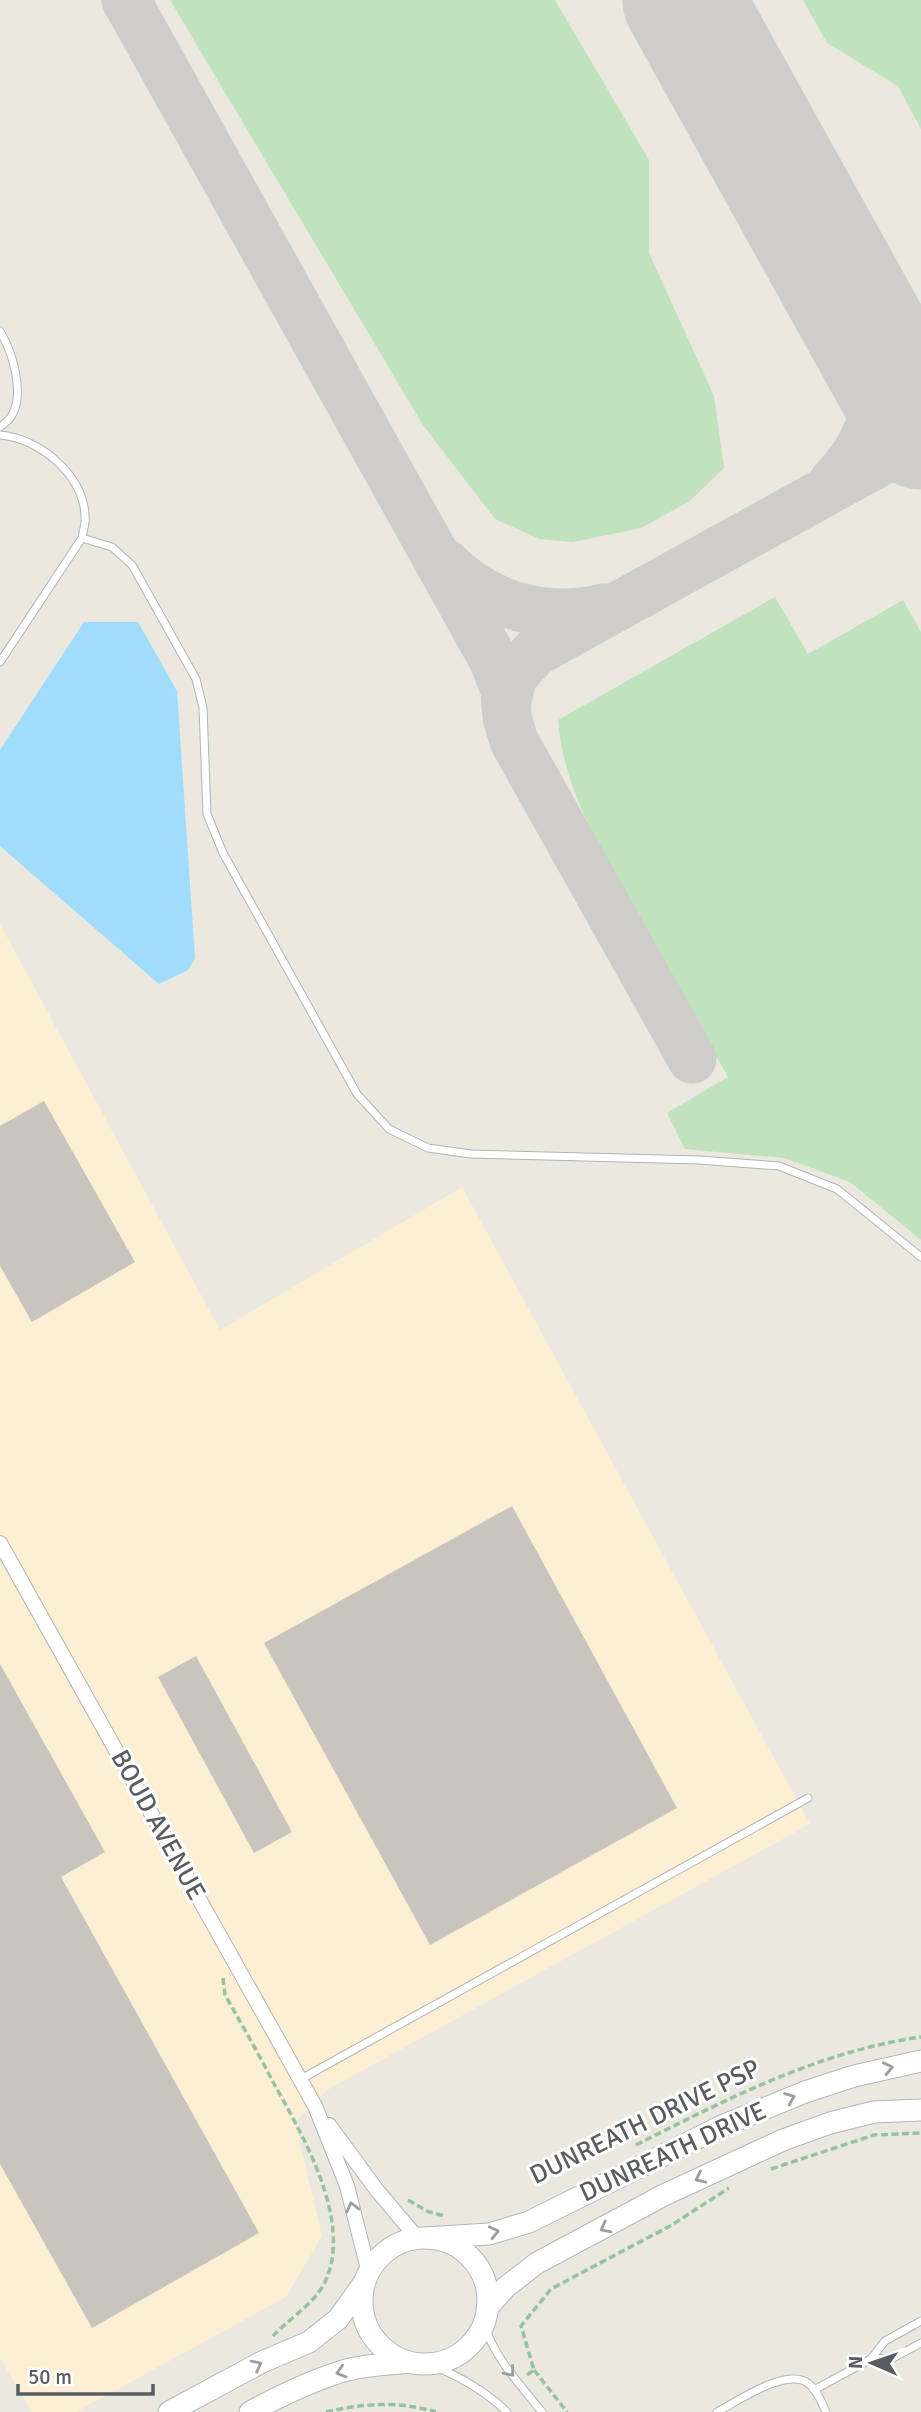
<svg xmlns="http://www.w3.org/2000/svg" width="921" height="2412" font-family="Signika,sans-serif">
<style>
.commercial{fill:#fcefd4}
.green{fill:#c0e2bd}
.water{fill:#a0dcfb}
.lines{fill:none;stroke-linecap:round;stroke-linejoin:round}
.taxiway{stroke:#cecdc9;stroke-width:49}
.runway{stroke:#cecdc9;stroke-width:121}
.building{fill:#c8c5bf}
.lane-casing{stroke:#b1b4b7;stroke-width:9}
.street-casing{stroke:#b1b4b7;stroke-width:16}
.secondary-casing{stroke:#b2b6ba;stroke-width:23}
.path{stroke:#97c29f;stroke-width:3.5;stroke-dasharray:7 3.5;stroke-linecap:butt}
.lane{stroke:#fff;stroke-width:7}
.street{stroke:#fff;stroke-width:14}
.secondary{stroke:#fff;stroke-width:21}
.oneway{stroke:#9b9ea0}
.labels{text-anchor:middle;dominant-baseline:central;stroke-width:6;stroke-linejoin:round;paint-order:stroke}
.street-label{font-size:26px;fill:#595d60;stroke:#fff}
</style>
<rect width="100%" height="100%" fill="#ebe8e0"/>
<!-- commercial -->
<polygon class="commercial" points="0,924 220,1330 462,1187 810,1824 327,2090 295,2122 322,2236 286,2297 76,2412 32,2412 0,2358"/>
<!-- green -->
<g class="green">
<polygon points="170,0 555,0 649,160 649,253 714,396 724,468 690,501 641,528 573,542 540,539 495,519 423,425"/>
<polygon points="803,0 921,0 921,129 898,86 827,43"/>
<path d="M775,597L808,654L903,600L921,632V1240L850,1182L784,1158L685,1149L667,1113L728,1077C698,1024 669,971 639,918C605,856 563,791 558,720Z"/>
</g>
<!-- water -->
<polygon class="water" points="84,622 138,622 177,691 195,958 188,970 159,984 0,846 0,750"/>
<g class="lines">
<!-- taxiway -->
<g class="taxiway">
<polyline points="126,0 493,659 505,690 507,717 514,741 692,1059"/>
<polyline points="860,317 894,349 921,367"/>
<path d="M833,482C866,449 884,406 875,360C873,344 863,329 858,314"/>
<path d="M445,563C488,606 545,622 603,608"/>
<polyline points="506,704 513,676 535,652 921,439"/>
</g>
<!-- runway -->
<polyline class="runway" points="683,0 921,429"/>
</g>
<!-- building -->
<g class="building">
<polygon points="44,1101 135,1262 32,1322 0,1266 0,1126"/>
<polygon points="512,1506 677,1808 430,1945 264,1643"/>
<polygon points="196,1656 292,1832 254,1853 158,1677"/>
<polygon points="0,1664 105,1852 61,1877 259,2233 92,2328 0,2164"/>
</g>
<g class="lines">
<!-- lane casing -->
<g class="lane-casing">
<g id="lane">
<path d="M0,331C12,351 25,392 12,415C10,419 4,424 0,427"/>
<path d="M0,435C39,438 84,475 85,516C86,523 83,531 82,538L0,662"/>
<polyline points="82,538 112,547 132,565 196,679 203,708 207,814 223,853 357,1094 389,1129 428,1148 471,1154 699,1160 779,1166 837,1189 921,1257"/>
<polyline points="301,2079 808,1798"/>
<path d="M484,2323C494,2358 519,2383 542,2412"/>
<polyline points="871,2359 893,2358 921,2343"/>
<path d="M430,2364C458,2376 485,2390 507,2412"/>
<polyline points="814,2390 871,2359 885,2341 921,2321"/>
<path d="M717,2412C738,2401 788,2366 809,2384C817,2390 822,2403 826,2412"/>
</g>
</g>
<!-- street casing -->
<g class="street-casing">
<g id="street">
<polyline points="0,1543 315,2106 347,2186 369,2273"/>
<polyline points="329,2125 376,2189 418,2239"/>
</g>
</g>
<!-- secondary casing -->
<g class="secondary-casing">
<g id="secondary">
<polyline points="426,2238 489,2234 529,2222 722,2126 805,2092 854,2076 921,2061"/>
<circle cx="425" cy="2301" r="63"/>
<polyline points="487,2308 506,2287 537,2263 664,2195 783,2140 830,2123 874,2112 921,2110"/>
<polyline points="169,2412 262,2362 309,2342 338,2319 363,2284"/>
<path d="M250,2412C278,2397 306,2383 337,2373C359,2365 385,2365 408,2362"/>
</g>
</g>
<!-- path -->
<g class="path">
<path d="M223,1978L225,1995C241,2023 257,2051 272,2080C301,2133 354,2220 325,2282C315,2303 289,2319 273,2336"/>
<path d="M636,2145C727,2099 820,2051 921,2037"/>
<polyline points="771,2169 874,2135 921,2133"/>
<polyline points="408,2200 429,2212 445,2216"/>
<polyline points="534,2370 567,2412"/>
<polyline points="527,2375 534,2370 521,2326 551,2289 670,2226 729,2188"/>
<path d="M326,2412C363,2403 399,2401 436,2412"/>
</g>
<!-- lane -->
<use href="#lane" class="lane"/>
<!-- street -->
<use href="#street" class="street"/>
<!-- secondary -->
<use href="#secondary" class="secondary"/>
</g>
<!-- one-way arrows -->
<defs><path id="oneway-chevron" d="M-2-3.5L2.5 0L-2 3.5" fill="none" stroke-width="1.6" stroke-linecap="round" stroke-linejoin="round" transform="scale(1.75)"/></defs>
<g class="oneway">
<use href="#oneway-chevron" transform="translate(888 2068) rotate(-13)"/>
<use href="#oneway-chevron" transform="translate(790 2098) rotate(-22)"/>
<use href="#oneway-chevron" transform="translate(700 2178) rotate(155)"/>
<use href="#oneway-chevron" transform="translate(352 2207) rotate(-104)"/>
<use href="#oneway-chevron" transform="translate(605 2228) rotate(153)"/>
<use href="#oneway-chevron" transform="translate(494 2232) rotate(-13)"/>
<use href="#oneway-chevron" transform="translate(257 2365) rotate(-27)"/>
<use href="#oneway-chevron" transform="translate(341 2372) rotate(164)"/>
<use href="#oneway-chevron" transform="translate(510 2372) rotate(51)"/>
</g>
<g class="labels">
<!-- street labels -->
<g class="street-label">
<text transform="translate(158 1825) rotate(61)">BOUD AVENUE</text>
<text transform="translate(645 2122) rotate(-26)">DUNREATH DRIVE PSP</text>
<text transform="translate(673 2152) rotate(-25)">DUNREATH DRIVE</text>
</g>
</g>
<!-- north arrow -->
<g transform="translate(872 2363) rotate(272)" stroke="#ffffff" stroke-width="5" paint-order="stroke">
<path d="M0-5L12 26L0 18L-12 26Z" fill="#595d60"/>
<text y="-10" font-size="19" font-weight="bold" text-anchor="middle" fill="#595d60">N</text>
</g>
<!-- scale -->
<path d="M18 2384v10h135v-10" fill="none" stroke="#595d60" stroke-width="3.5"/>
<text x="28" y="2384" font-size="21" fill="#595d60" stroke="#ffffff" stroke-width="5" paint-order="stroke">50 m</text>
</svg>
